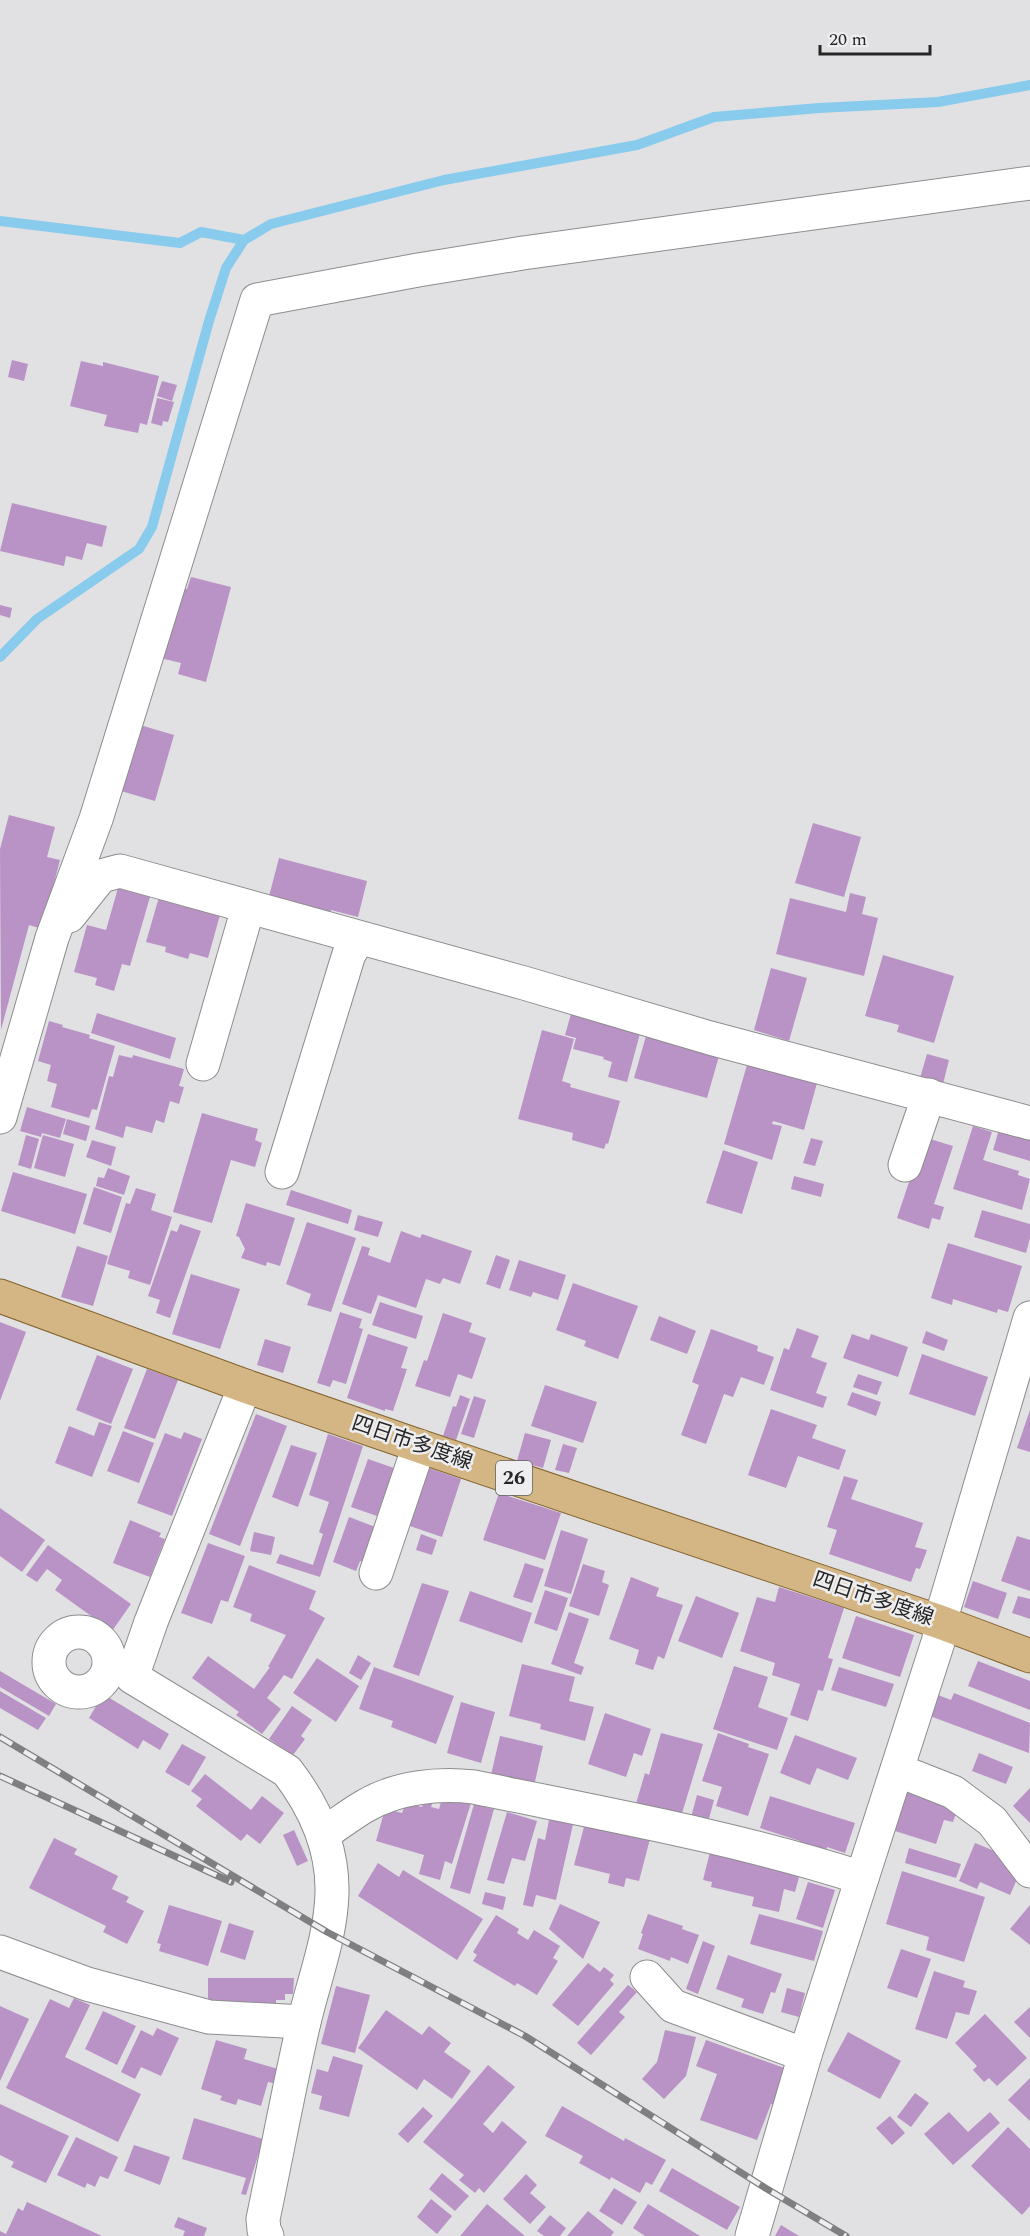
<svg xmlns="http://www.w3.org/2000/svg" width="1030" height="2236" font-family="Spectral,'Noto Sans JP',serif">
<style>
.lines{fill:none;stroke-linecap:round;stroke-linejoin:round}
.stream{stroke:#89cbed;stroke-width:10}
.building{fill:#b993c5}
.minor-casing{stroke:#8d8d8f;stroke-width:35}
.major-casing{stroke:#84642e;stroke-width:35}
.minor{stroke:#fff;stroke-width:33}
.major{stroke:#d3b684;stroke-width:33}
.rail-casing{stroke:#7f7f81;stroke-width:7}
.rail{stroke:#eeeef0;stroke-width:4.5;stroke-dasharray:14;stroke-linecap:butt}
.labels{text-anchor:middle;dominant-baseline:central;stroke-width:5;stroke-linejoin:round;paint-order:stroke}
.shield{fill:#eeeef0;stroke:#626263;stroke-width:1.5}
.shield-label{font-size:20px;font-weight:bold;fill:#262627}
.street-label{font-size:21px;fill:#262627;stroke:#eeeef0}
</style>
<rect width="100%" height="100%" fill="#e1e1e3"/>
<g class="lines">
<!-- stream -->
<g class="stream">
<polyline points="0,221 180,243 201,232 244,240"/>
<polyline points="0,657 37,619 139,549 152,527 209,321 226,268 244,240 271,224 444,180 637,145 714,117 819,108 938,102 1030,85"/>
</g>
</g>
<!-- building -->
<g class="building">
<polygon points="12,360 28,364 24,381 8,377"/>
<polygon points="81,361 103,366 103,362 159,376 147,425 140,423 138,433 104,426 107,415 70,406"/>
<polygon points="162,381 177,385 172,401 157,396"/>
<polygon points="157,398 174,402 168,422 163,421 162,426 151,423"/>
<polygon points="12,503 107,526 102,547 87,543 82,560 66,556 64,566 0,551"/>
<polygon points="191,577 231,587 206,682 178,674 181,663 156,657 175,586 187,589"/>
<polygon points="0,605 12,608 10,618 0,615"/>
<polygon points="140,725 174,735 155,801 121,791"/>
<polygon points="9,815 55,827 47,857 60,860 42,929 29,925 1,1030 0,849"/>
<polygon points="813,823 861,837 844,897 795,883"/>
<polygon points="279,858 367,881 358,917 331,910 330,916 268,900"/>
<polygon points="118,888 150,897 130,966 122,964 114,991 95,985 97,978 74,972 87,925 106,930"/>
<polygon points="850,893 866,897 862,914 878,918 864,976 776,954 790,898 846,912"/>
<polygon points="159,897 220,915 208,958 190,953 188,959 165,952 166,947 146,942"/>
<polygon points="883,955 954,976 934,1043 897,1032 899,1025 865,1016"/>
<polygon points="771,968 807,978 789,1041 754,1030"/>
<polygon points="573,1007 642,1026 627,1082 608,1077 612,1062 603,1059 604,1057 573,1049 576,1038 565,1035"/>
<polygon points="97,1013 176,1038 170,1059 91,1033"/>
<polygon points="49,1021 63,1025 62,1027 90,1035 89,1038 115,1046 97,1110 92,1109 89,1118 51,1107 57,1084 47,1081 51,1065 38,1061"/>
<polygon points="648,1029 721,1049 707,1098 634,1078"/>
<polygon points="542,1030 574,1039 562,1081 571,1084 570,1087 620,1101 608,1144 606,1143 604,1149 572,1140 573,1133 518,1119"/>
<polygon points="927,1054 949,1060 943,1084 920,1078"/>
<polygon points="119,1055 132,1058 133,1055 184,1069 179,1086 184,1087 179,1104 170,1101 164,1123 156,1120 152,1133 126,1126 123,1138 95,1129 109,1076 113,1077"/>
<polygon points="749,1058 819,1076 804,1130 773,1121 772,1124 782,1126 772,1160 724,1144"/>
<polygon points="27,1107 66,1119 60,1138 42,1133 41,1137 20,1131"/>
<polygon points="202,1113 258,1129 255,1140 262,1143 255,1167 231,1160 212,1223 173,1212"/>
<polygon points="67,1119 90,1126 86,1141 63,1134"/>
<polygon points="973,1126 992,1132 983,1160 1019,1171 1018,1175 1030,1179 1022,1210 953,1189"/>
<polygon points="1000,1126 1030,1134 1030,1161 993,1150"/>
<polygon points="26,1135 39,1139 31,1169 18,1165"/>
<polygon points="43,1135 74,1144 65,1177 34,1168"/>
<polygon points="811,1138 823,1141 815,1166 803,1163"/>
<polygon points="927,1138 953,1146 934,1204 944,1207 940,1220 932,1218 929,1229 897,1218 910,1179 913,1180"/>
<polygon points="92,1140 116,1147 111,1166 86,1157"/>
<polygon points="723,1150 758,1162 742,1214 706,1203"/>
<polygon points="108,1168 130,1176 124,1195 96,1186 98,1177 104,1178"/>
<polygon points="13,1172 87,1194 75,1234 1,1211"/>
<polygon points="794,1176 824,1184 821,1197 791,1189"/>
<polygon points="94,1187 122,1197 111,1233 83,1224"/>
<polygon points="136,1188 156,1194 151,1210 172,1217 150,1285 128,1278 130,1271 107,1264 126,1203 130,1204"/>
<polygon points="291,1190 352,1210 348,1224 286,1205"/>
<polygon points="246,1203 295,1218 280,1266 267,1262 266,1266 241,1258 245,1249 239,1237 236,1236"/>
<polygon points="982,1210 1030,1224 1030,1238 1026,1253 974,1237"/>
<polygon points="358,1215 383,1222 378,1237 354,1230"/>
<polygon points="307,1222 356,1238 331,1312 307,1305 311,1294 286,1284"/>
<polygon points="180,1224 201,1231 170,1318 156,1313 160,1300 148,1296 171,1230 177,1232"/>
<polygon points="401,1231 420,1238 422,1234 472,1251 460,1284 443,1278 440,1284 426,1279 416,1308 378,1295 371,1314 342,1304 362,1246 370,1248 368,1255 390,1263"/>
<polygon points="948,1243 1022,1266 1008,1312 998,1309 997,1313 953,1299 952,1305 931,1298"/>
<polygon points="77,1246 108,1256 93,1306 61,1297"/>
<polygon points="496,1255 510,1260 500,1289 486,1284"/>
<polygon points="519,1260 566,1275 558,1300 533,1292 531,1297 509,1290"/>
<polygon points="191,1274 240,1289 220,1349 172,1334"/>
<polygon points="573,1283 638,1306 618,1359 584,1346 586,1341 556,1330"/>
<polygon points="380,1302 423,1316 416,1339 372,1325"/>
<polygon points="340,1312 362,1319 359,1328 363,1329 346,1384 333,1380 330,1387 317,1383"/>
<polygon points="443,1313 472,1323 469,1332 486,1338 472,1379 458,1374 450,1397 415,1386 424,1360 427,1361"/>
<polygon points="659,1316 696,1331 687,1354 650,1340"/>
<polygon points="0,1322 26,1332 0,1401"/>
<polygon points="797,1328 819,1336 811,1357 827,1363 816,1393 827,1397 823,1408 770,1390 784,1348 789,1350"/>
<polygon points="711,1329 758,1346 757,1351 774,1357 764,1385 741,1377 733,1397 724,1394 706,1444 681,1435 699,1385 692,1382"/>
<polygon points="926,1331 948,1340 944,1351 922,1343"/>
<polygon points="368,1334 408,1347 401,1368 407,1369 393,1411 385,1409 385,1411 347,1398"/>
<polygon points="852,1334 869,1340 871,1334 908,1347 898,1377 843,1358"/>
<polygon points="265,1339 291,1347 283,1373 257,1365"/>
<polygon points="922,1354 988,1377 975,1416 909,1394"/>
<polygon points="97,1355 133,1369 111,1424 76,1410"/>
<polygon points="147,1369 178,1380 155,1439 124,1428"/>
<polygon points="858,1374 882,1382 877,1395 853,1387"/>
<polygon points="545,1385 597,1402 583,1443 531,1426"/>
<polygon points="852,1392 881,1402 876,1416 847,1405"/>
<polygon points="460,1395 470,1399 456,1440 443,1436 453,1406 456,1407"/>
<polygon points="474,1396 486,1400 474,1438 461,1434"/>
<polygon points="771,1409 817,1425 812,1438 846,1450 839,1470 798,1456 786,1488 748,1475"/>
<polygon points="1030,1410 1030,1452 1017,1448"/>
<polygon points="256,1414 287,1426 240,1546 209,1534"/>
<polygon points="99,1422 112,1426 92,1477 55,1463 69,1426 94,1436"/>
<polygon points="123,1431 154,1443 139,1483 107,1471"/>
<polygon points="184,1432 202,1439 172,1516 137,1503 165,1433 181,1439"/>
<polygon points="525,1433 551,1440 543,1468 517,1461"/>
<polygon points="328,1434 363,1446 320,1577 276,1563 280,1554 313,1565 323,1534 319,1532 329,1502 309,1495"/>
<polygon points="563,1444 577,1448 569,1473 555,1470"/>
<polygon points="291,1445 317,1453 298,1507 272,1497"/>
<polygon points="368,1459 394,1468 377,1516 351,1507"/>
<polygon points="423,1466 461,1479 442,1537 404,1524"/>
<polygon points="844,1476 858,1480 851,1499 923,1523 915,1547 927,1550 920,1569 916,1568 911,1582 829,1554 837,1530 827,1527"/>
<polygon points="499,1493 561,1513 545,1560 483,1540"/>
<polygon points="0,1508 45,1540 22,1572 0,1556"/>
<polygon points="349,1517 378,1528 365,1563 360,1561 356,1571 333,1562"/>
<polygon points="130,1520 161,1533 159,1537 165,1539 150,1577 113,1563"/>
<polygon points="561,1530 588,1539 571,1594 544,1586"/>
<polygon points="254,1532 275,1537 271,1555 250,1551"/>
<polygon points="421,1534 437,1540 432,1555 416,1550"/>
<polygon points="1017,1536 1030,1540 1030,1591 1001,1581"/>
<polygon points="208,1543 245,1556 228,1602 221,1600 212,1624 181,1613"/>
<polygon points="48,1545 131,1604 112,1631 55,1590 62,1580 47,1569 37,1582 26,1575"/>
<polygon points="525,1563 544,1569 532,1603 513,1597"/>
<polygon points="583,1564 605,1571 602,1582 609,1585 599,1616 569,1606"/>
<polygon points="249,1565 316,1591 309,1609 325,1618 292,1679 284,1675 267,1698 281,1709 262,1734 236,1715 239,1712 192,1678 208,1656 254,1689 270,1667 268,1667 286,1635 250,1621 252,1614 233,1607"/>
<polygon points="631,1577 659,1588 656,1596 683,1605 664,1659 658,1656 653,1670 635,1664 639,1650 609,1639"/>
<polygon points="973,1581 1007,1593 998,1619 964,1607"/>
<polygon points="422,1583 449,1591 419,1676 393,1667"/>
<polygon points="779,1587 844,1608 828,1658 833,1659 823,1691 818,1690 808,1721 790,1715 800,1684 772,1675 775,1663 740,1651 757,1597 775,1602"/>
<polygon points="545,1590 568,1598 557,1631 534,1623"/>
<polygon points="470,1591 532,1613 522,1643 459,1621"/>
<polygon points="696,1596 739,1613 722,1658 678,1641"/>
<polygon points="1018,1596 1030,1599 1030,1619 1012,1613"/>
<polygon points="569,1612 589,1619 574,1663 584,1667 581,1675 551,1664"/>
<polygon points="856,1616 914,1635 900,1677 842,1658"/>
<polygon points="358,1655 371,1663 361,1680 349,1673"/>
<polygon points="317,1658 359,1686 336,1722 293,1693"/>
<polygon points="978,1661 1030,1681 1030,1710 968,1686"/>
<polygon points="522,1664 575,1677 569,1701 594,1707 585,1741 540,1729 541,1724 509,1716"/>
<polygon points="734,1666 768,1677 758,1707 788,1718 777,1750 713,1729"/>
<polygon points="374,1667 454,1696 436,1744 391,1727 393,1721 359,1709"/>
<polygon points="839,1667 894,1684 886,1707 831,1690"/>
<polygon points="0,1671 56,1704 49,1716 0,1687"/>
<polygon points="0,1691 46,1718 38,1730 0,1708"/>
<polygon points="954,1693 1030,1723 1029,1753 930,1716 938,1695 951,1700"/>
<polygon points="103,1694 169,1734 160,1750 143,1740 138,1749 89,1718"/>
<polygon points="461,1702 495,1712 481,1763 447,1753"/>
<polygon points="292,1706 312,1720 301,1736 305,1739 293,1755 269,1739"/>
<polygon points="605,1713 651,1729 642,1756 634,1753 626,1777 588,1764"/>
<polygon points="661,1733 703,1744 680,1820 635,1807 645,1773 649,1775"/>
<polygon points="718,1733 749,1744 748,1747 769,1754 748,1816 716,1806 722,1787 702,1781"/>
<polygon points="795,1735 857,1758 848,1780 817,1768 810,1785 780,1773"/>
<polygon points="500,1736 543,1746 534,1786 491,1775"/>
<polygon points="182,1744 206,1757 189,1786 165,1772"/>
<polygon points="979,1753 1013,1767 1006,1784 972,1771"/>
<polygon points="205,1774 251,1810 262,1796 284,1813 260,1844 247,1834 241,1841 196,1806 202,1799 191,1791"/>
<polygon points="907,1784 958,1807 953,1822 944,1820 936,1844 892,1830"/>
<polygon points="1030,1788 1030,1823 1013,1806"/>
<polygon points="443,1795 471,1803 452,1864 445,1861 440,1880 419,1874 424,1855 376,1841 385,1809 402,1813 406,1803 422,1807 425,1798 433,1801 431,1807 439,1809"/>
<polygon points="697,1795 714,1800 707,1826 690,1821"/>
<polygon points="770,1796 855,1823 845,1853 827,1847 824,1857 798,1848 800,1841 760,1828"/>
<polygon points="474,1804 494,1809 470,1894 450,1888"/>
<polygon points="507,1812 537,1821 525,1861 512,1858 504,1884 487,1880"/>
<polygon points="550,1815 574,1820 556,1900 536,1895 533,1907 523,1905 538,1838 545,1840"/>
<polygon points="585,1823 650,1839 639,1881 626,1878 624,1887 608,1883 610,1874 574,1865"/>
<polygon points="294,1830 308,1861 297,1866 283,1835"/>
<polygon points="54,1838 77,1849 74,1854 118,1876 112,1889 129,1897 126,1902 144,1911 127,1944 103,1932 106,1926 29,1888"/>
<polygon points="975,1843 997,1852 1018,1877 1010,1895 980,1882 977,1889 959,1881"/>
<polygon points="909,1848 961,1864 956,1878 905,1863"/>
<polygon points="710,1852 800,1873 795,1892 784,1889 779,1912 752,1906 754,1897 711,1887 712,1882 703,1880"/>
<polygon points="378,1863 399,1877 403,1870 483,1919 457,1960 358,1896"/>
<polygon points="902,1871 985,1897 964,1962 926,1950 929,1937 886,1924"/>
<polygon points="808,1882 835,1890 823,1928 796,1919"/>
<polygon points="485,1892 506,1897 503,1910 482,1904"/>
<polygon points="560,1904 600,1922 583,1959 549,1929"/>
<polygon points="169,1905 222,1921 208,1966 159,1951 161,1944 157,1943"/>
<polygon points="1030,1905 1030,1945 1010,1929"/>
<polygon points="648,1914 683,1926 682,1929 699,1935 688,1964 671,1957 670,1961 638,1949 643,1934 641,1933"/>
<polygon points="759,1914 823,1931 814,1961 750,1944"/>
<polygon points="496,1915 519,1929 517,1933 528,1940 534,1930 560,1946 553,1958 558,1961 537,1995 517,1983 515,1986 473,1961 477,1955 473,1952"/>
<polygon points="229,1923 254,1931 245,1960 220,1952"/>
<polygon points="703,1941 715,1946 698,1994 686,1989"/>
<polygon points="901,1949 931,1959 917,1998 887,1988"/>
<polygon points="728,1955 782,1974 775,1993 771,1992 763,2014 741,2007 744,1999 716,1989"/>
<polygon points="588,1963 600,1972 604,1967 614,1975 610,1980 614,1984 578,2026 552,2005"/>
<polygon points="934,1971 965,1981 963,1987 977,1991 969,2015 956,2012 947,2039 915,2029"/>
<polygon points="208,1978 294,1978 293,1994 285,1994 285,2000 276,2000 276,2005 208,2005"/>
<polygon points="628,1985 637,1992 619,2012 625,2017 591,2055 577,2043"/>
<polygon points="336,1986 370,1995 355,2053 321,2044"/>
<polygon points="787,1988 805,1993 799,2017 781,2012"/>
<polygon points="74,1998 90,2005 65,2057 141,2094 118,2142 6,2088 50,1999 69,2008"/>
<polygon points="0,2006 29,2019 0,2081"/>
<polygon points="1030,2007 1030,2038 1014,2022"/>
<polygon points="386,2010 422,2035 429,2026 451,2043 444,2052 471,2071 452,2099 424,2079 417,2090 358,2048"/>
<polygon points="103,2011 136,2026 117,2065 85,2049"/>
<polygon points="985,2014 1027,2058 997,2086 989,2078 984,2082 973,2070 977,2066 955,2043"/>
<polygon points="157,2028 179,2038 161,2076 141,2067 135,2079 121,2072 141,2030 153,2036"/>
<polygon points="665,2030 696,2037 686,2076 664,2099 642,2079 657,2062"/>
<polygon points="848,2032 901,2061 880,2099 827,2071"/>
<polygon points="216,2040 247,2049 244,2059 278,2069 273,2083 268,2082 261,2106 238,2099 236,2105 220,2100 222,2096 201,2089"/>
<polygon points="706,2040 787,2069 774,2105 771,2104 757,2140 700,2120 717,2074 696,2066"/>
<polygon points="333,2056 363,2065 349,2117 319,2109 322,2096 311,2093 317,2069 328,2072"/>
<polygon points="488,2065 515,2087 483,2124 493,2133 502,2121 527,2142 484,2193 479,2188 475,2193 459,2180 464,2175 423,2142"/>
<polygon points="1030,2078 1030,2121 1008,2100"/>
<polygon points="915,2093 929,2103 911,2127 897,2117"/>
<polygon points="0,2104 69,2136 46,2183 11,2167 14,2162 0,2155"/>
<polygon points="562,2106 624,2141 625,2138 666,2160 652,2185 646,2182 640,2193 611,2177 610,2180 579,2163 583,2156 545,2136"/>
<polygon points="423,2107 433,2116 408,2143 398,2134"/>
<polygon points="949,2112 968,2132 990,2112 1000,2123 953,2165 924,2134"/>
<polygon points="890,2116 905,2133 892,2145 876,2128"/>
<polygon points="194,2118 263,2139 246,2195 241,2194 246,2178 182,2159"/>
<polygon points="1008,2127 1030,2149 1030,2206 1022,2215 971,2166"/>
<polygon points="76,2137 118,2157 108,2179 100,2176 95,2187 87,2183 85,2188 57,2175"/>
<polygon points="134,2145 170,2157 160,2185 124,2171"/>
<polygon points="672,2168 740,2207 727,2230 659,2191"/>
<polygon points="442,2173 469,2196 455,2211 429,2189"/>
<polygon points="526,2174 537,2185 530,2193 546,2207 530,2224 503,2199"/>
<polygon points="614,2188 637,2202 622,2225 599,2211"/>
<polygon points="431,2199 452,2216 437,2234 417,2217"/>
<polygon points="27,2202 102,2236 0,2236 0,2231 6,2234 18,2208 23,2211"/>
<polygon points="487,2204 525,2236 460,2236"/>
<polygon points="648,2204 700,2236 645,2236 633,2228"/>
<polygon points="588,2211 614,2232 611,2236 567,2236"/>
<polygon points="550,2215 566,2228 560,2236 544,2236 537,2231"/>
<polygon points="178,2217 207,2228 204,2236 183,2236 185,2231 174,2227"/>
<polygon points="781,2225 799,2236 775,2236"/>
</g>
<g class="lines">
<!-- minor casing -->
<g class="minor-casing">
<g id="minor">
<polyline points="69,916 101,876 120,871 524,983 710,1038 1030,1123"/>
<polyline points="203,1064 248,908"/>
<polyline points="0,1117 52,938 96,819 257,300 418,270 523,253 1030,183"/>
<polyline points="905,1165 929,1095"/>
<polyline points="282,1172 349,954 359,938"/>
<path d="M245,1386L151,1622L132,1677L287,1771C314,1806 333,1847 332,1893C331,1936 314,1980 304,2022C289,2087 277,2153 263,2219L264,2230L267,2236"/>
<polyline points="376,1573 419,1446"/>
<circle cx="79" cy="1662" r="30"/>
<polyline points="897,1770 953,1792 992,1821 1030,1871"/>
<path d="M323,1834C337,1825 351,1814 365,1806C397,1787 438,1783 474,1787C604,1814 735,1837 862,1878"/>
<polyline points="0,1952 87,1984 209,2017 304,2022"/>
<polyline points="647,1977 673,2006 805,2055"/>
<polyline points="752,2236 805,2055 939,1639 940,1622 1030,1318"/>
</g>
</g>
<!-- major casing -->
<g class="major-casing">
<polyline id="major" points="0,1296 245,1386 419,1446 940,1622 1030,1656"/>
</g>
<!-- minor -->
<use href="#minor" class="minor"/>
<!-- major -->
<use href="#major" class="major"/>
<!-- rail casing -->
<g class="rail-casing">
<g id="rail">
<polyline points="0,1737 327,1932 525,2036 767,2189 846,2236"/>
<polyline points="0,1776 231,1882"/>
</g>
</g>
<!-- rail -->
<use href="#rail" class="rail"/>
</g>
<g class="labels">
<!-- shield labels -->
<rect class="shield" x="496" y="1461" width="36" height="34" rx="4.5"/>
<g class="shield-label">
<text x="514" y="1478">26</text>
</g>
<!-- street labels -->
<g class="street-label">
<text transform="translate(412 1443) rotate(19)">四日市多度線</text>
<text transform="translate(873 1599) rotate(19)">四日市多度線</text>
</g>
</g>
<!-- scale -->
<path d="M820 45v9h110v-9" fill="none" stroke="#262627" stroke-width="3"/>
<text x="829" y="45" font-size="18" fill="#262627" stroke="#eeeef0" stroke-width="4.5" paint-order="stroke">20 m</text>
</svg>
